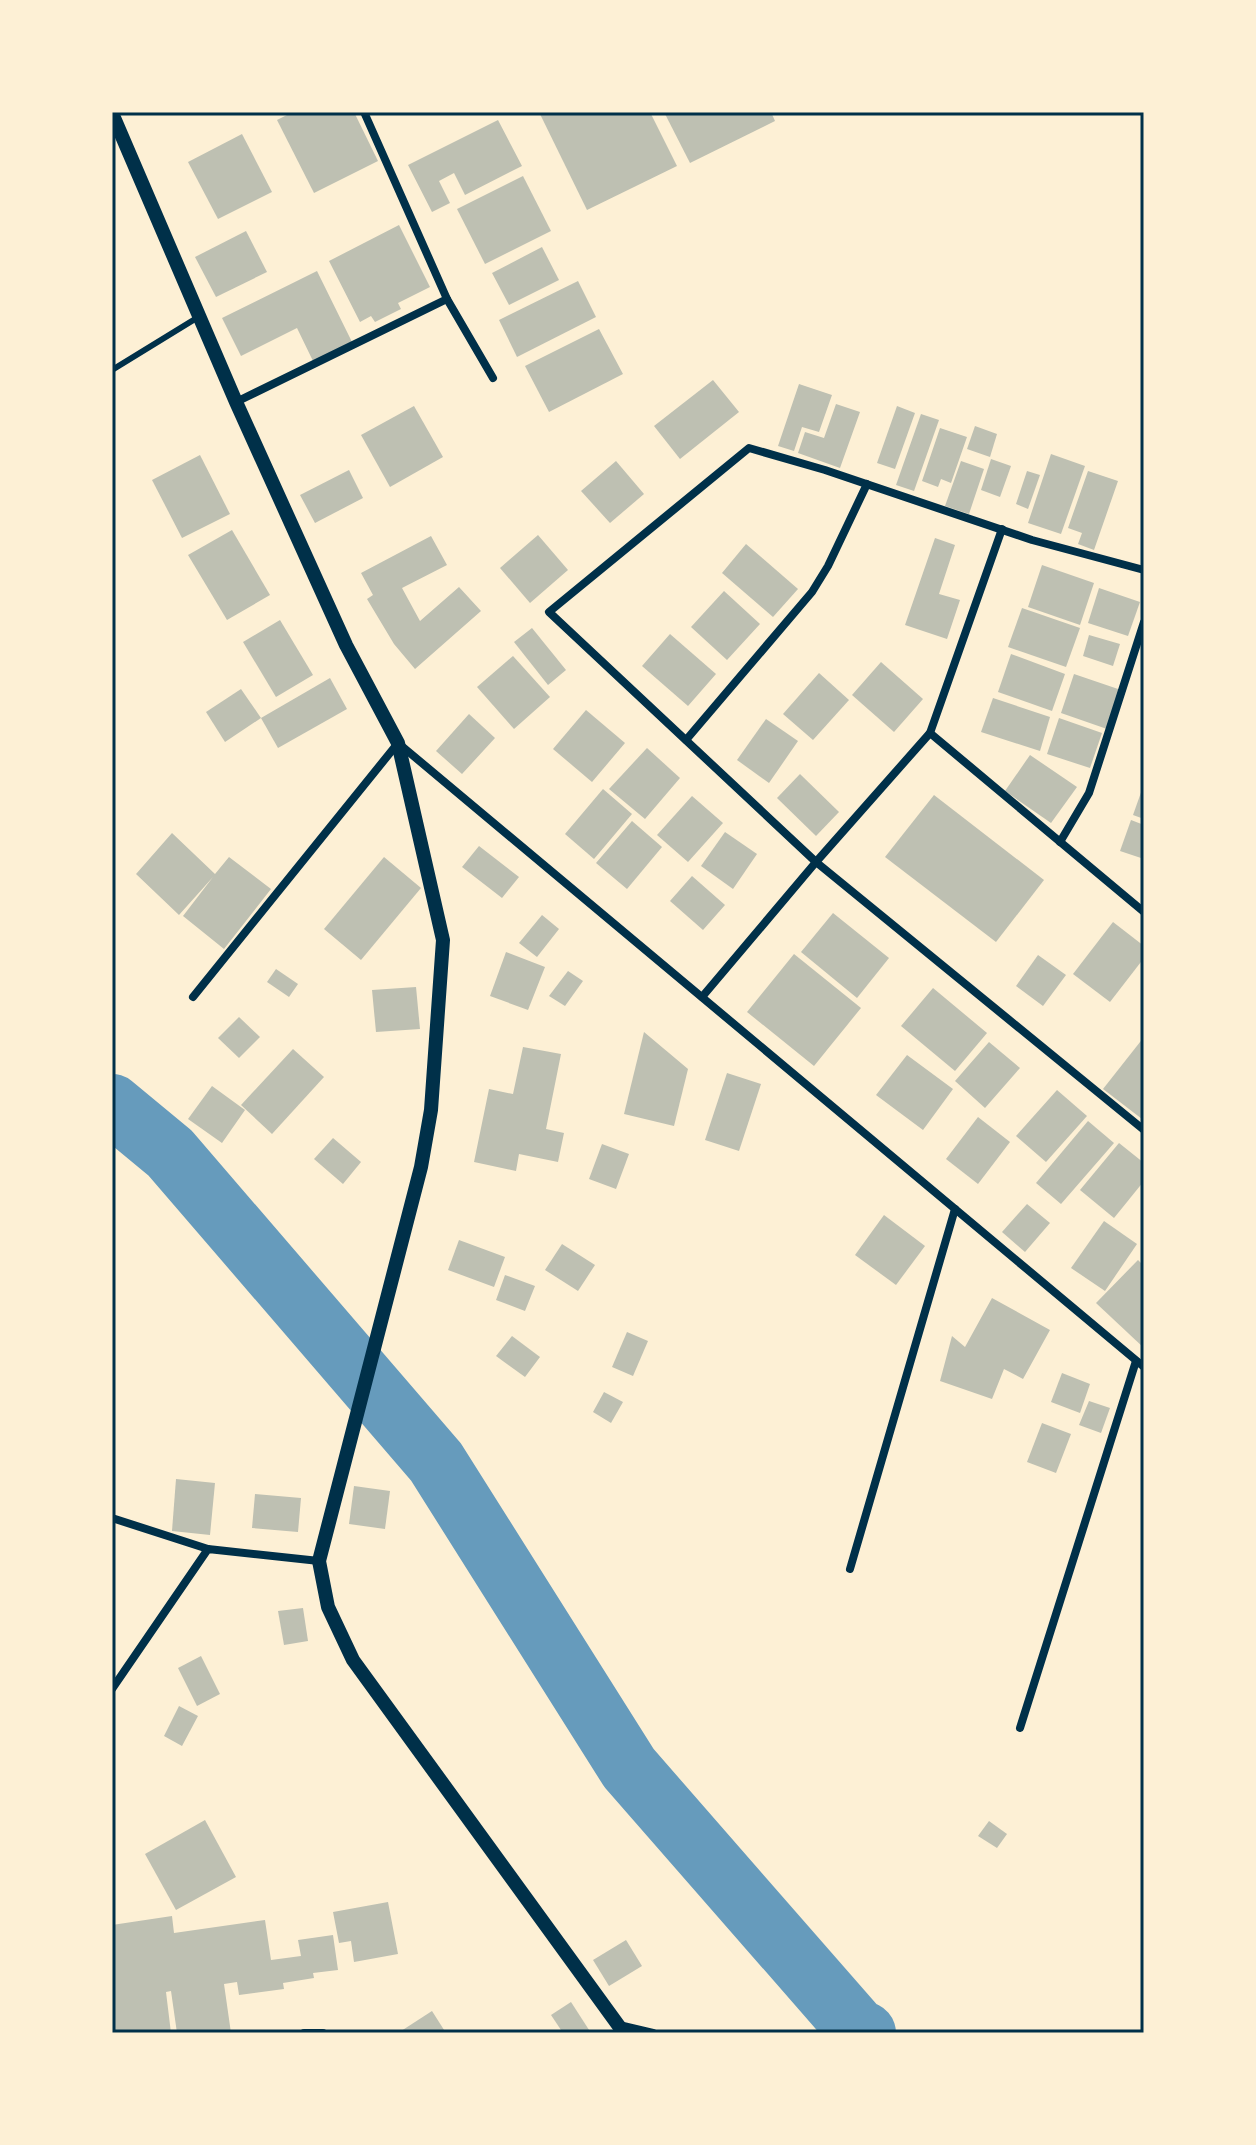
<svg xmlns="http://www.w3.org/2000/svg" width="1256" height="2145" font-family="Manrope,sans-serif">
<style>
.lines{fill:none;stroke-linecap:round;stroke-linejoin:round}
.river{stroke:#669bbc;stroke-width:62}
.building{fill:#bec0b2}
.service{stroke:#003049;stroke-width:6}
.minor{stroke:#003049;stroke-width:8}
.tertiary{stroke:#003049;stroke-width:14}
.neatline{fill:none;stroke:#003049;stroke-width:3}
</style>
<rect width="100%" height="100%" fill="#fdf0d5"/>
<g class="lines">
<!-- river -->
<polyline class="river" points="112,1105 170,1153 436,1462 629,1768 857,2029 865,2033"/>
</g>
<!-- building -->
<g class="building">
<polygon points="293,112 354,112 378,161 314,193 277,120"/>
<polygon points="539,112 650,112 677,166 587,210"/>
<polygon points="664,112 771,112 775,121 690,163"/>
<polygon points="498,120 522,166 465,195 454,173 439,181 450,203 432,212 408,165"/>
<polygon points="242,134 272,192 218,219 188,162"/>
<polygon points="523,176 551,231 485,264 457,209"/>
<polygon points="399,225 430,287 398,303 401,309 375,322 371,316 360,322 329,261"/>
<polygon points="246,231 267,272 216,297 195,257"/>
<polygon points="542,247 559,280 509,305 492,273"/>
<polygon points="317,271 352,342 313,361 297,328 241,356 222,318"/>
<polygon points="578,281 596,317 517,357 499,320"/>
<polygon points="599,329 623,374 549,412 525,366"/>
<polygon points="713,380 739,412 680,459 654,426"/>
<polygon points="799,384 832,395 819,432 802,427 794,451 778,446"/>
<polygon points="836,404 860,412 840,468 798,453 805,432 824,438"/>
<polygon points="414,406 443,457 390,487 361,435"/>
<polygon points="897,406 915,413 895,469 877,463"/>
<polygon points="921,414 939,420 914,491 896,485"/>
<polygon points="975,426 997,434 990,457 967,449"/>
<polygon points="940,428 967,437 951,483 941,479 938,487 922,481"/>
<polygon points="1051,454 1085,466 1061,534 1028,523"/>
<polygon points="200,455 230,514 182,538 152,480"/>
<polygon points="991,459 1011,466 1000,497 981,490"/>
<polygon points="616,461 644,494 610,523 581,491"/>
<polygon points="961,461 984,469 969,514 945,506"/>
<polygon points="349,470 363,498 315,523 300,495"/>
<polygon points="1027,471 1040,475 1028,509 1016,504"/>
<polygon points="1088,471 1118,481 1094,550 1078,544 1082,533 1068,528"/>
<polygon points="232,530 270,595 227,620 188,555"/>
<polygon points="538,535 568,570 530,603 500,568"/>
<polygon points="431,536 447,565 402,588 420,621 459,587 481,611 415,669 394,644 367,599 373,595 361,573"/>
<polygon points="935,538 955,545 939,594 960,600 947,639 905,625"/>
<polygon points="746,544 798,589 773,617 722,573"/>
<polygon points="1042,565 1094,583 1080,625 1028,607"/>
<polygon points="1099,588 1140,602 1128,636 1088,623"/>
<polygon points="724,591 760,624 727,660 691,627"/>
<polygon points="1022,608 1080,628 1066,667 1008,647"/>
<polygon points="280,620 313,675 276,697 243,642"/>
<polygon points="532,628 566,670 548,685 514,642"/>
<polygon points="670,634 716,674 688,706 642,666"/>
<polygon points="1089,635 1120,644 1113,666 1083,656"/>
<polygon points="1011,654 1065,674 1052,711 998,692"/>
<polygon points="513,656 550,697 514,729 477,687"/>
<polygon points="881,662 923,699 894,732 852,695"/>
<polygon points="819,673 849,700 813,740 783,714"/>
<polygon points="1074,674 1121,690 1107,729 1061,713"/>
<polygon points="330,678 347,709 278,748 261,718"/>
<polygon points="241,689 261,718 225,742 206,712"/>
<polygon points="993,698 1050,717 1040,751 981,732"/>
<polygon points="586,710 625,743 592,782 553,749"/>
<polygon points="469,714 495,738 462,774 436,751"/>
<polygon points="1059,718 1102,733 1090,768 1047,754"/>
<polygon points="766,719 798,741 769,783 737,760"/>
<polygon points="647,748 680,778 645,819 609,789"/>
<polygon points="1030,755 1077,787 1051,823 1005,791"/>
<polygon points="800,774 839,812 816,836 777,798"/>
<polygon points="1144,784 1144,819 1133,815"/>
<polygon points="603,789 632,814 594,859 565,834"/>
<polygon points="934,795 1044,880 996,942 885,857"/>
<polygon points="692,796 723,823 688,862 657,835"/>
<polygon points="1131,820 1144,825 1144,859 1120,851"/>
<polygon points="632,821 662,847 627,889 596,863"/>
<polygon points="725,832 757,854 733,889 701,866"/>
<polygon points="172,833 215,874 229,857 271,889 224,949 183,916 213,877 179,915 136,874"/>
<polygon points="479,846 519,877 502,898 462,867"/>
<polygon points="384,857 421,888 361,960 324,929"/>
<polygon points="692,876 725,905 703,930 670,901"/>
<polygon points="833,913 889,958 857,998 801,952"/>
<polygon points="542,915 559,929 537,957 519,943"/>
<polygon points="1113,922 1144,946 1144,958 1110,1002 1073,974"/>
<polygon points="506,952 545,967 528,1010 490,996"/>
<polygon points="794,954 861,1008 814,1066 747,1012"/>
<polygon points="1038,955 1066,975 1043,1006 1016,986"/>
<polygon points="276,969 298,984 289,997 267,982"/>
<polygon points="568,971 583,981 565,1006 549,996"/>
<polygon points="416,987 420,1029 376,1032 372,990"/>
<polygon points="933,988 987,1033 955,1071 901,1026"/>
<polygon points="239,1017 260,1037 239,1058 218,1038"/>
<polygon points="644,1032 688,1069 674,1126 624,1114"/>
<polygon points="1144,1037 1144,1116 1142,1119 1103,1089"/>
<polygon points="989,1042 1020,1068 985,1108 955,1081"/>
<polygon points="523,1047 561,1054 546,1129 564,1133 558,1162 519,1154 516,1171 474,1162 489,1089 513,1094"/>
<polygon points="293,1049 324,1077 272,1134 241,1105"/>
<polygon points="907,1055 953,1089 923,1130 876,1095"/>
<polygon points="727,1073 761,1084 739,1151 705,1140"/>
<polygon points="212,1086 245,1110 222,1143 188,1119"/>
<polygon points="1057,1090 1087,1116 1046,1162 1016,1136"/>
<polygon points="978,1117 1010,1142 978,1184 946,1159"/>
<polygon points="1088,1121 1114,1143 1061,1204 1036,1183"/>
<polygon points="333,1138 361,1162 343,1184 314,1159"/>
<polygon points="1119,1143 1144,1163 1144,1181 1114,1218 1080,1190"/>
<polygon points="602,1144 629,1154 616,1189 589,1179"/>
<polygon points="1027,1204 1050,1223 1025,1252 1002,1232"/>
<polygon points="884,1215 925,1246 896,1285 855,1255"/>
<polygon points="1104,1221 1137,1244 1105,1291 1071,1268"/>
<polygon points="459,1240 505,1257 494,1287 448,1270"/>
<polygon points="562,1244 595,1265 578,1291 545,1270"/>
<polygon points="1138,1260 1144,1266 1144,1348 1096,1303"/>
<polygon points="505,1275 535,1286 525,1311 496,1300"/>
<polygon points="992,1298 1050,1330 1023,1379 1004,1369 992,1399 940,1381 952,1336 965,1347"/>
<polygon points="627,1332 648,1341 633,1376 612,1367"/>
<polygon points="512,1336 540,1357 525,1377 496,1356"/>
<polygon points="1062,1373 1090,1384 1080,1413 1051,1402"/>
<polygon points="604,1392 623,1402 611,1423 593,1412"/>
<polygon points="1089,1401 1110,1408 1101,1433 1079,1425"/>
<polygon points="1042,1423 1071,1434 1056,1473 1027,1462"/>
<polygon points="176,1479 215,1483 210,1535 172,1531"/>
<polygon points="354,1486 390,1491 385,1529 349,1524"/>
<polygon points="255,1494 301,1498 298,1532 252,1528"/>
<polygon points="303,1608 308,1641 284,1645 278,1611"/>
<polygon points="201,1656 220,1694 197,1706 178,1668"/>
<polygon points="179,1706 198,1716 182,1746 164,1736"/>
<polygon points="205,1820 236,1877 176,1910 145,1854"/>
<polygon points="989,1821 1007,1834 997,1848 978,1836"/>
<polygon points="388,1902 398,1954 354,1962 351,1941 339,1943 333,1912"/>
<polygon points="172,1916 174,1933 265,1920 271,1960 301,1956 298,1940 333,1935 338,1970 313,1973 314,1978 283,1983 284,1989 239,1995 237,1982 224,1984 231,2033 177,2033 171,1991 166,1992 171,2033 112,2033 112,1925"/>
<polygon points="626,1940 642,1966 609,1986 593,1960"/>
<polygon points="571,2002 591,2033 563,2033 551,2015"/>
<polygon points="432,2011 446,2033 398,2033"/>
</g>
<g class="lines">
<!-- service -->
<polyline class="service" points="112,370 200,316"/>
<!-- minor -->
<g class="minor">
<polyline points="364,112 447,299 493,378"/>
<polyline points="236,402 447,299"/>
<polyline points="1144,570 1032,540 825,470 749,448 549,612 816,862 1144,1130"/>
<polyline points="930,733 1144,912"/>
<polyline points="686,740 812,592 828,566 867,484"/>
<polyline points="1060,842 1089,793 1144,622"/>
<polyline points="193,997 398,743 1144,1367"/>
<polyline points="702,997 816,862 930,733 1002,529"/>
<polyline points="112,1518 208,1549"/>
<polyline points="850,1569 955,1209"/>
<polyline points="112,1689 208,1549 319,1561"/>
<polyline points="1020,1728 1136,1361"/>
<polyline points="619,2025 653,2033"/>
<polyline points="304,2033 323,2033"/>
</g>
<!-- tertiary -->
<polyline class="tertiary" points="112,113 236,402 346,645 398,743 443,940 431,1110 421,1167 319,1561 328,1607 353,1660 624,2033"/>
</g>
<!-- border -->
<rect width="1256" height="2145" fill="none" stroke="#fdf0d5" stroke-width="228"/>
<rect x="114" y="114" width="1028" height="1917" class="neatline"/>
</svg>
